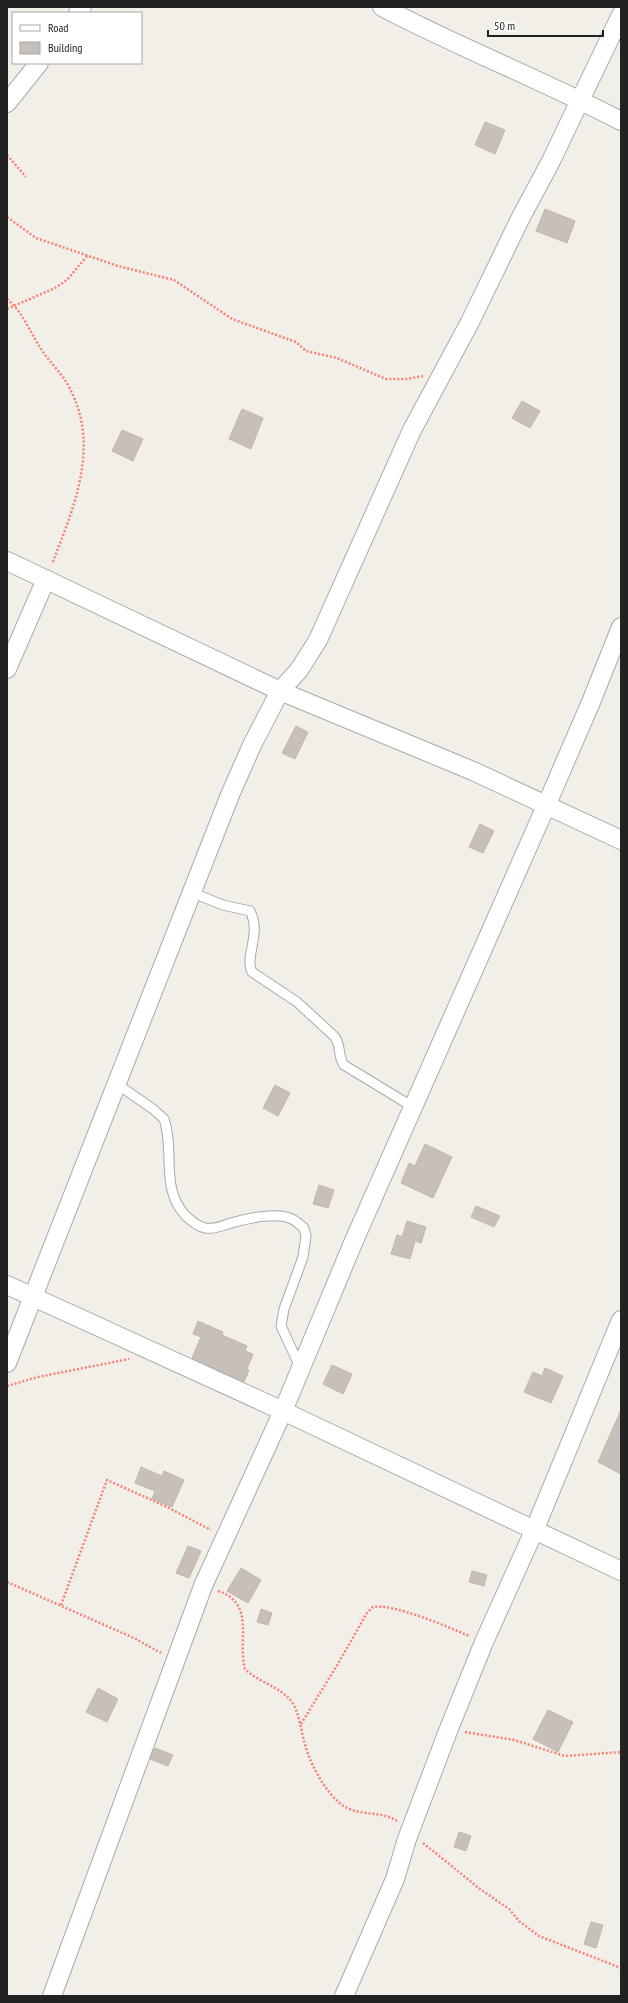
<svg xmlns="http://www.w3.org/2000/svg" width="628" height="2003" font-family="'PT Sans Narrow',sans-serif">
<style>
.building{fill:#c7bfb8;stroke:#c4b6ab}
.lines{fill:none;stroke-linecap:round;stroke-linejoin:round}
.service-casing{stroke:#a9a9a9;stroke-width:11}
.minor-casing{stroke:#a9a9a9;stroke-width:20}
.path{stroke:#fa8072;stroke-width:2.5;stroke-dasharray:2 2;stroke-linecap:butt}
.service{stroke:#fff;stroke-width:9}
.minor{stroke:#fff;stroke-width:18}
</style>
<rect width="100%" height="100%" fill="#f2efe9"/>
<!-- building -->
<g class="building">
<polygon points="485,122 505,130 495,154 475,145"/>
<polygon points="545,209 575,221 567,243 536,231"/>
<polygon points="522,401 540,411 530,428 512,418"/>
<polygon points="242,409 263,418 251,449 229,439"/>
<polygon points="122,430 143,439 133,461 112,451"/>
<polygon points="296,726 308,732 295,759 282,753"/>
<polygon points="480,824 494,831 483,853 469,847"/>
<polygon points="275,1085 290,1093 278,1116 263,1108"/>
<polygon points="425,1144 452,1157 433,1198 401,1183 409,1163 415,1166"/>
<polygon points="319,1185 334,1190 328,1208 313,1204"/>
<polygon points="476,1206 500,1216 494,1227 471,1217"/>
<polygon points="407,1221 426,1227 421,1243 415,1241 410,1259 391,1254 397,1235 402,1237"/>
<polygon points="198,1321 223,1332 222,1335 247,1346 245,1351 253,1354 247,1369 249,1370 244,1382 192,1358 201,1337 193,1334"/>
<polygon points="332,1365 352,1374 343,1394 323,1384"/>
<polygon points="545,1368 563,1376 551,1403 524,1392 533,1372 542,1376"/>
<polygon points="621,1410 621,1474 598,1462"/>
<polygon points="141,1467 162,1476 164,1471 184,1480 172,1507 152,1499 155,1491 135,1483"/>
<polygon points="188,1546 201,1551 189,1578 176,1573"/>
<polygon points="241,1568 261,1580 248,1603 227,1591"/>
<polygon points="472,1571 487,1575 484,1586 469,1582"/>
<polygon points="261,1609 272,1613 268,1625 257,1622"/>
<polygon points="98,1688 118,1699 107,1722 86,1712"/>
<polygon points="548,1710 573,1722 558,1752 533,1739"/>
<polygon points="155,1748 173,1755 168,1766 150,1759"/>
<polygon points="459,1832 471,1836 466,1851 454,1847"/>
<polygon points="591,1922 603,1925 596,1948 584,1944"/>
</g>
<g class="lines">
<!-- service casing -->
<g class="service-casing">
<g id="service">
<path d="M193,893L223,905L250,911C262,934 244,957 252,972L297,1002L334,1036C342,1045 337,1056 344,1065L413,1107"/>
<path d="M117,1084L153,1109L164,1119C175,1150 160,1188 185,1215C191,1221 197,1226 205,1228C216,1230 225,1224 235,1222C249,1218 278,1212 292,1219C296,1221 300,1225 304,1228L306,1236L303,1257L284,1309L281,1326L300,1367"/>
</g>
</g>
<!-- minor casing -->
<g class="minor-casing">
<g id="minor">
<path d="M382,7C460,48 542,80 621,121"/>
<polyline points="78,13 82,7"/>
<polyline points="7,103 39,63"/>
<polyline points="7,561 280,691 473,771 621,840"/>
<polyline points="7,669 46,579"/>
<polyline points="7,1285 283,1411 621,1571"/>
<polyline points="7,1363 230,795 252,745 280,691 299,670 318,640 412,430 470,322 521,217 550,163 621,15"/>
<polyline points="52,1996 203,1586 283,1411 353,1243 546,806 591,702 621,627"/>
<polyline points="344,1996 395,1879 407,1839 448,1731 484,1642 534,1531 621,1320"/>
</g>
</g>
<!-- path -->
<g class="path">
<polyline points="7,155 26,177"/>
<polyline points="7,217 36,238 118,266 174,280 232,319 296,342 306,351 337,358 386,379 406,379 423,376"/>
<path d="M7,299C22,311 30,332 41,349C50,363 64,375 71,391C100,448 73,510 52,564"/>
<polyline points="7,309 55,288 67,280 87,256"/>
<polyline points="7,1386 38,1377 129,1359"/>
<polyline points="7,1582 134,1638 161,1653"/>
<path d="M218,1591C256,1603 237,1640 245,1669C258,1682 281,1687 292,1702C299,1713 300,1725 303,1737C308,1760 323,1790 342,1805C359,1817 380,1810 397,1821"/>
<polyline points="61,1605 107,1480 165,1506 211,1530"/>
<path d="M301,1724L339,1662L367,1613L373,1607C392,1603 449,1627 469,1636"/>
<polyline points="465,1732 514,1740 565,1756 621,1752"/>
<polyline points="423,1843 480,1889 509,1909 519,1921 539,1936 621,1968"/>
</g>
<!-- service -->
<use href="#service" class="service"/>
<!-- minor -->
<use href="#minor" class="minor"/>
</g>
<!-- border -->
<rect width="628" height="2003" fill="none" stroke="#222222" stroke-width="16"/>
<!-- legend -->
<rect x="12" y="12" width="130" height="52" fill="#ffffff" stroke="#a7a7a7"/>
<rect x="20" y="25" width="20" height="6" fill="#ffffff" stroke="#a7a7a7"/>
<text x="48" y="32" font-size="12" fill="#222222">Road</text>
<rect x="20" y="42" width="20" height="12" fill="#c7bfb8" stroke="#a7a7a7"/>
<text x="48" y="52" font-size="12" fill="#222222">Building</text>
<!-- scale -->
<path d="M488 30v6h115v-6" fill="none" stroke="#222222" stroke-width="2"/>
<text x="494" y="30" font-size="12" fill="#222222" stroke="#ffffff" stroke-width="3" paint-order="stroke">50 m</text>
</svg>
